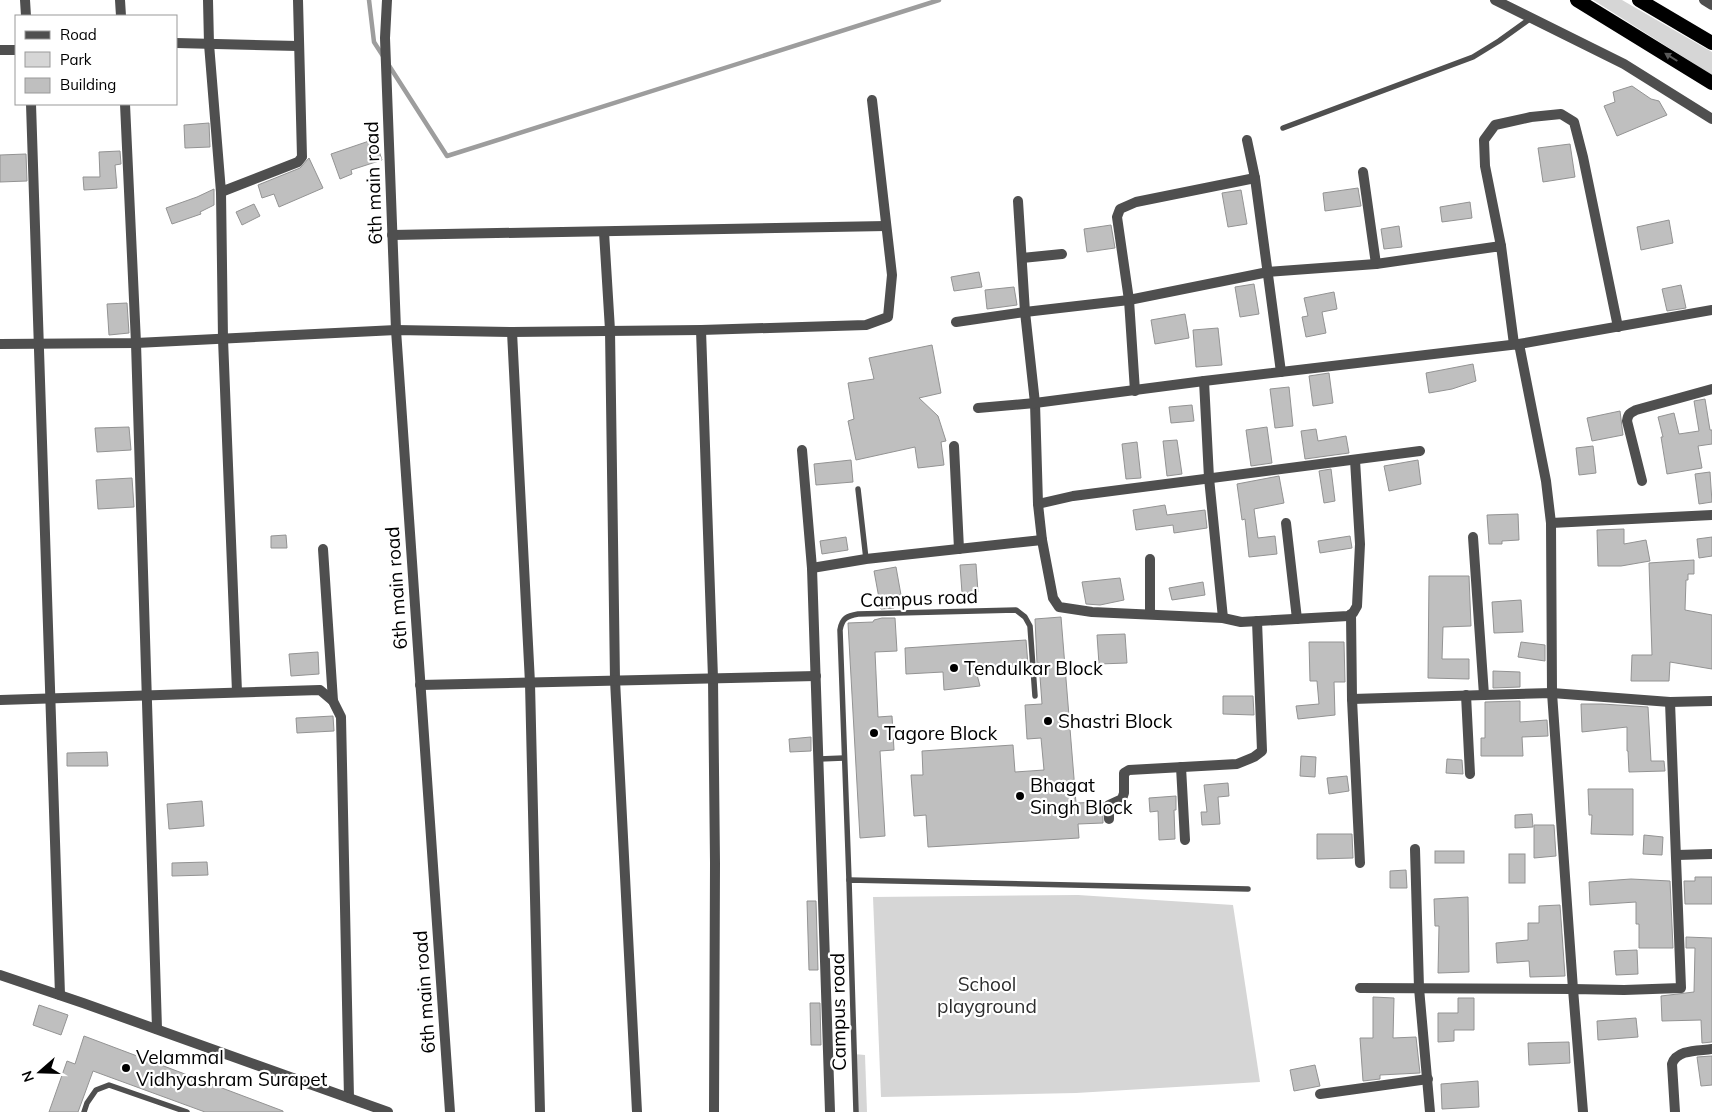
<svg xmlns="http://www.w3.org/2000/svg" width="1712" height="1112" font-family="Mulish,sans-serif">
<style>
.green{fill:#d6d6d6}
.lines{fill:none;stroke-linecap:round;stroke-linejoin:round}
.stream{stroke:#9d9d9d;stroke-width:4.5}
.building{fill:#bfbfbf;stroke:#939393}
.service{stroke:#4f4f4f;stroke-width:5.5}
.minor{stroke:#4f4f4f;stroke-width:10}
.tertiary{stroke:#4f4f4f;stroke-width:10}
.trunk{stroke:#000;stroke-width:14}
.oneway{fill:#595959}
.poi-dot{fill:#000;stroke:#fff;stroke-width:2}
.labels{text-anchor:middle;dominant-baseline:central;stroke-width:4.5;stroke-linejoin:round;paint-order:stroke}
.street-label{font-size:19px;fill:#000;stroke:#fff}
.poi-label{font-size:19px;fill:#000;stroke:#fff;text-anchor:start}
.park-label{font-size:19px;fill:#2d2d2d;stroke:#fff}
</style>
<rect width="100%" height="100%" fill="#fff"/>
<!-- green -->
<g class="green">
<polygon points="1593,0 1622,0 1712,52 1712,75"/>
<polygon points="1078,895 1233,905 1260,1082 1076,1093 881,1097 873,897"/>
<polygon points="854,1054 865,1055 867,1112 856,1112"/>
</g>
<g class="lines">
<!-- stream -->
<g class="stream">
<polyline points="369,0 374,42 383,56"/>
<polyline points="388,64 447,156 939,0"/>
</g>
</g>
<!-- building -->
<g class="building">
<polygon points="1632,86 1651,99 1659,101 1667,115 1617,136 1604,106 1615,102 1613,92"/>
<polygon points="209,123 210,147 185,148 184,125"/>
<polygon points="375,139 382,160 351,170 352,174 340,179 331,154"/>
<polygon points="1570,144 1575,177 1543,182 1538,148"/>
<polygon points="120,151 121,164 115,165 117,188 84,190 83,177 100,177 99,152"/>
<polygon points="26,154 27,181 0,182 0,155"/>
<polygon points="309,158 323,188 279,207 274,194 262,198 258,185 300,168"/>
<polygon points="1358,188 1361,206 1325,211 1323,193"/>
<polygon points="214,189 214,205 200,212 201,214 172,224 166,208 197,197"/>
<polygon points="1241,190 1247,224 1228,227 1222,193"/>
<polygon points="1470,202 1472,218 1442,222 1440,207"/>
<polygon points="254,204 260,216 242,225 236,212"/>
<polygon points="1669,220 1673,243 1641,250 1637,227"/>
<polygon points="1111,225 1115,248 1087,252 1084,229"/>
<polygon points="1399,226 1402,247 1384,249 1381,229"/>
<polygon points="979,272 982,287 954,291 951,277"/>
<polygon points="1254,284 1259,314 1240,317 1235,287"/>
<polygon points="1681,285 1686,308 1667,311 1662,289"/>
<polygon points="1014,287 1017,305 987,309 985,290"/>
<polygon points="1334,292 1337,309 1322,312 1326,333 1306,337 1302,317 1308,316 1304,298"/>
<polygon points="127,303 129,333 109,335 107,304"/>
<polygon points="1185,314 1189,338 1155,344 1151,320"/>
<polygon points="1218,328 1222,365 1196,367 1193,330"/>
<polygon points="932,345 941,393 919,398 938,416 946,441 941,442 944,465 918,468 915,447 856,460 848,421 854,419 848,383 874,379 869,358"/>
<polygon points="1473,364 1476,381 1452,389 1429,393 1426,373"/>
<polygon points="1329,373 1333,403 1313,406 1309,376"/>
<polygon points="1289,387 1293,426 1275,428 1270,389"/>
<polygon points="1705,399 1710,430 1712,430 1712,444 1698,446 1702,468 1667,474 1661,437 1663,437 1658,417 1674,413 1679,434 1699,431 1694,401"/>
<polygon points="1192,405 1194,421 1171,423 1169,407"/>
<polygon points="1620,411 1623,435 1592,441 1587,418"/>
<polygon points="129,427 131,450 97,452 95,428"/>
<polygon points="1267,427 1272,463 1251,466 1246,430"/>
<polygon points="1316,429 1318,441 1346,436 1349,453 1305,459 1301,431"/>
<polygon points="1177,440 1182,474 1167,476 1163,441"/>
<polygon points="1137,442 1141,478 1126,479 1122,444"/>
<polygon points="1593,446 1596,473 1579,475 1576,448"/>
<polygon points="851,460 853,482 816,485 814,464"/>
<polygon points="1418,460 1421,484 1389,491 1384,466"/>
<polygon points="1331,469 1335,501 1324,503 1319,471"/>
<polygon points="1710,472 1712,502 1699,504 1695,474"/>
<polygon points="1279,476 1284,503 1254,509 1258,538 1275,536 1277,554 1249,557 1245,519 1242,520 1237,484"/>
<polygon points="132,478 134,507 98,509 96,480"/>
<polygon points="1165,505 1167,515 1205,510 1207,528 1174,533 1173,525 1136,530 1133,510"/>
<polygon points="1518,514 1519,540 1502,541 1502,544 1489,544 1487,515"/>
<polygon points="1624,529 1624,544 1646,540 1650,561 1621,566 1598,566 1597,530"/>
<polygon points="286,535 287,548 271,548 271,536"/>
<polygon points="1350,536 1352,548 1320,553 1318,541"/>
<polygon points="846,537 848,550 822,554 820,541"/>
<polygon points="1712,537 1712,556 1699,558 1697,539"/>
<polygon points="1694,560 1694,574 1688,574 1688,580 1686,580 1685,610 1712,615 1712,669 1670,662 1669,681 1631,681 1632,655 1652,655 1649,563"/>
<polygon points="976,564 978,592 962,593 960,565"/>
<polygon points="896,567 901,595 893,596 894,608 881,609 874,571"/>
<polygon points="1429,576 1469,576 1471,626 1443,627 1442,659 1469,659 1469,679 1428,678"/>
<polygon points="1120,578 1124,600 1100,605 1086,604 1082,582"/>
<polygon points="1203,582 1205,595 1172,600 1169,588"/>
<polygon points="1521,600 1523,632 1494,633 1492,602"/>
<polygon points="1061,617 1076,803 1103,802 1103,823 1078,824 1079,838 928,847 926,815 914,816 911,775 923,775 922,751 1013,745 1015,772 1044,770 1041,738 1027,739 1025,705 1042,704 1039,663 1037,663 1035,619"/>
<polygon points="882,618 895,618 897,651 875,652 878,717 892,716 894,750 880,751 885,836 860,838 848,623 873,622 874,620"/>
<polygon points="1125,634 1127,663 1099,664 1097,635"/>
<polygon points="1026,640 1028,665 976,671 980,686 944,690 943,672 906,674 905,648"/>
<polygon points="1309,642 1344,642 1345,682 1334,682 1335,715 1298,719 1296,706 1319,704 1317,681 1310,681"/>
<polygon points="1521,642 1545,645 1545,661 1518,657"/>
<polygon points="318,652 319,674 291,676 289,654"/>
<polygon points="1493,671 1520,672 1520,687 1493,688"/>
<polygon points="1223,696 1253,696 1254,715 1223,714"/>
<polygon points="1520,701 1520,722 1547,720 1548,736 1522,737 1523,756 1481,756 1481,738 1485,738 1485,702"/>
<polygon points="1581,704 1602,704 1648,707 1651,761 1664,761 1665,771 1629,772 1628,751 1627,751 1627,727 1582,732"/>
<polygon points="333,716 334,731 297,733 296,718"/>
<polygon points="811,737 811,751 790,752 789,739"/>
<polygon points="107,752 108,766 67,766 67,753"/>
<polygon points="1301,756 1316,757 1315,777 1300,776"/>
<polygon points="1447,759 1462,760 1463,774 1446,773"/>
<polygon points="1347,776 1349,791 1329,794 1327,778"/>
<polygon points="1228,783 1229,796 1218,797 1220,824 1202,825 1201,812 1207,812 1204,785"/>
<polygon points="1588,789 1633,789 1633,835 1591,834 1592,815 1589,815"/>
<polygon points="1176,796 1176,810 1174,810 1175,839 1159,840 1158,811 1150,812 1149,798"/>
<polygon points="202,801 204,826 169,829 167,804"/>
<polygon points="1532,814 1533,827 1515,828 1515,815"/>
<polygon points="1534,825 1554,825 1556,856 1534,858"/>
<polygon points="1317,834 1352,834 1353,858 1317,859"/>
<polygon points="1644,835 1663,837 1662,855 1643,854"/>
<rect x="1435" y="851" width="29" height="12"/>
<rect x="1509" y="854" width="16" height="29"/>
<polygon points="207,862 208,875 172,876 172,863"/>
<polygon points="1406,870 1407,888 1390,888 1390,871"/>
<polygon points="1695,877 1712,877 1712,904 1685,904 1684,881 1695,881"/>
<polygon points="1631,879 1670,881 1673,948 1639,948 1639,924 1636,924 1636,902 1590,905 1589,882"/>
<polygon points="1468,897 1469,972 1438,973 1439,926 1435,926 1434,899"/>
<polygon points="807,901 816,901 818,970 809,970"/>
<polygon points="1560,905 1565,976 1530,977 1529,961 1497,963 1496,943 1528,940 1528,923 1539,923 1539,906"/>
<polygon points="1686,937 1712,938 1712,1042 1702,1043 1701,1020 1662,1021 1661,996 1694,992 1695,948 1686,948"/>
<polygon points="1637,950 1638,974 1616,975 1614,951"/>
<polygon points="1373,997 1394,998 1393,1038 1416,1037 1420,1073 1380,1075 1380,1079 1363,1081 1360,1038 1373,1038"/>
<polygon points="1458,998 1474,998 1474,1030 1454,1030 1454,1041 1438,1042 1438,1013 1458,1013"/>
<polygon points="810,1003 820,1003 821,1045 811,1045"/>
<polygon points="39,1005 68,1015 61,1035 33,1025"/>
<polygon points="1636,1018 1638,1037 1598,1040 1597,1021"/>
<polygon points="84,1036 283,1111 283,1112 205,1112 93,1071 78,1112 49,1112 67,1061 75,1064"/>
<polygon points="1569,1042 1570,1063 1529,1065 1528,1043"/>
<polygon points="1712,1056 1712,1085 1701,1086 1697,1057"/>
<polygon points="1315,1065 1320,1086 1294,1091 1290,1070"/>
<polygon points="1478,1081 1479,1107 1442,1109 1441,1084"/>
</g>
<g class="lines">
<!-- service -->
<g class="service">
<polyline points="1283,128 1473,57 1499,41 1531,18"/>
<polyline points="858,489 866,559"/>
<polyline points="819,759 844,758"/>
<path d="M849,880L840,630C842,618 847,616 858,614L1016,610L1025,617L1030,626L1035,696"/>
<polyline points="84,1112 87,1103 96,1090 109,1085 187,1112"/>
<polyline points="856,1112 849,880 1248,889"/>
</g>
<!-- minor -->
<g class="minor">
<polyline points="25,0 26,16"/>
<polyline points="120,0 121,16"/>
<polyline points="208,0 209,44 221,192 298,162 302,157 298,0"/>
<polyline points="176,43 298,46"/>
<polyline points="0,50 16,50"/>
<polyline points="31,104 60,995"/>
<polyline points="125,104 136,343 157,1029"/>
<polyline points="1247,140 1255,178 1281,372"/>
<polyline points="1363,172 1376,264"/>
<polyline points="221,192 223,339 237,692"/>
<polyline points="1018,201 1025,312 1035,403 1038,504 1042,540 1053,598 1059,607 1092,612 1223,618 1241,622 1348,616 1353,613 1357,606 1360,544 1355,460"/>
<polyline points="604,232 610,330 615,680 637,1112"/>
<polyline points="392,235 886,226"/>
<polyline points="1501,246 1485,166 1484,140 1495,125 1531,117 1561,114 1574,122 1583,157 1618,327"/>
<polyline points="1022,258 1062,254"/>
<polyline points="956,322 1025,312 1129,300 1268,272 1376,264 1501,246 1514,344"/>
<polyline points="701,330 713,678 715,863 714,1112"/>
<polyline points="512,332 530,683 540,1112"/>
<polyline points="0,344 136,343 396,330 512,332 701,330 866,325 888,317 892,275 872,100"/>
<polyline points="1519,344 1712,310"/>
<polyline points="1204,381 1519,344 1546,481 1551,523 1552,693 1573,989 1360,988"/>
<polyline points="1135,391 1129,300 1117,217 1120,209 1136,202 1255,178"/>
<polyline points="978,408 1035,403 1204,381 1209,478 1223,618"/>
<polyline points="954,446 959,549"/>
<polyline points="802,450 812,568 830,1112"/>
<path d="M1642,481L1627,421C1628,414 1630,413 1636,410L1712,389"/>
<polyline points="1038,504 1073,496 1420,451"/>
<polyline points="1286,523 1297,619"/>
<polyline points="1551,523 1712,515"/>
<polyline points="1473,537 1484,695"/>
<polyline points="323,549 333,701"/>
<polyline points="1150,559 1150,614"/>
<polyline points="812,568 866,559 1042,540"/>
<polyline points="1351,614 1352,699 1360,863"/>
<polyline points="420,685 816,676"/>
<polyline points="1466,695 1470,774"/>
<polyline points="1352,699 1552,693 1670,702 1712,701"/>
<polyline points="0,700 320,690 333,701 341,717 349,1098"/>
<polyline points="1181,767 1185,840"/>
<polyline points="1109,819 1109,805 1122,799 1124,793 1124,773 1129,770 1237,764 1254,757 1262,751 1257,621"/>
<polyline points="1415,849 1419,988 1430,1112"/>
<polyline points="1677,855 1712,854"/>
<polyline points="0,975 83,1003 388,1112"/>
<polyline points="1320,1094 1428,1079"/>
<polyline points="1583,1112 1573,989 1624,990 1681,988 1670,702"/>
<path d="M1675,1112L1672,1064C1677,1049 1699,1051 1712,1049"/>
</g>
<!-- tertiary -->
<g class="tertiary">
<polyline points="387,0 385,38 396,330 450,1112"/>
<polyline points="1495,0 1624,64 1712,119"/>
<polyline points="1704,0 1712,5"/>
</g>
<!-- trunk -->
<g class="trunk">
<polyline points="1577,0 1712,83"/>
<polyline points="1639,0 1712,43"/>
</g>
</g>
<!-- one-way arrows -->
<defs><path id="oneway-solid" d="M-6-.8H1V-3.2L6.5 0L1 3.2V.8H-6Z" transform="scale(1.25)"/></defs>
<use class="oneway" href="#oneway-solid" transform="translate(1671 57) rotate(-148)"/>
<!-- markers -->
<g class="poi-dot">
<circle cx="954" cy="668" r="5"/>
<circle cx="1048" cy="721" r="5"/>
<circle cx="874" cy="733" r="5"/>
<circle cx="1020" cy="796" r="5"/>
<circle cx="126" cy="1068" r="5"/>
</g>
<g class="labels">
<!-- street labels -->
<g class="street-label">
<text transform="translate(373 183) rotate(-92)">6th main road</text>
<text transform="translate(396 588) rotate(-94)">6th main road</text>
<text transform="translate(919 598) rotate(-2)">Campus road</text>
<text transform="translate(424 992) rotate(-94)">6th main road</text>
<text transform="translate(838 1012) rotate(-91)">Campus road</text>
</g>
<!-- poi labels -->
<g class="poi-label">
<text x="964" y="668">Tendulkar Block</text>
<text x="1058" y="721">Shastri Block</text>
<text x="884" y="733">Tagore Block</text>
<text x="1030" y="785">Bhagat<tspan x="1030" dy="22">Singh Block</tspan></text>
<text x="136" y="1057">Velammal<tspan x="136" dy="22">Vidhyashram Surapet</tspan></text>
</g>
<!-- park labels -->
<g class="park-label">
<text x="987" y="984">School<tspan x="987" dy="22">playground</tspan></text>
</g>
</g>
<!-- legend -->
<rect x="15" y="15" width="162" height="90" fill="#ffffff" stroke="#999999"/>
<rect x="25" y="31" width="25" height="8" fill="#4f4f4f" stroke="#999999"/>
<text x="60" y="40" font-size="15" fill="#000000">Road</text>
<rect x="25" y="52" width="25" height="15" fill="#d6d6d6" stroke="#999999"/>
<text x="60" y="65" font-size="15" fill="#000000">Park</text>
<rect x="25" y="78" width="25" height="15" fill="#bfbfbf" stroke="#999999"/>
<text x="60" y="90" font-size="15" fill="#000000">Building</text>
<!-- north arrow -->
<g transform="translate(40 1072) rotate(250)" stroke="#ffffff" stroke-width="4" paint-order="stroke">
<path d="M0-4L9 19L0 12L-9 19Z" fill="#000000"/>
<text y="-8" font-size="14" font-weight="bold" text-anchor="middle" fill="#000000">N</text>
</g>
</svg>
